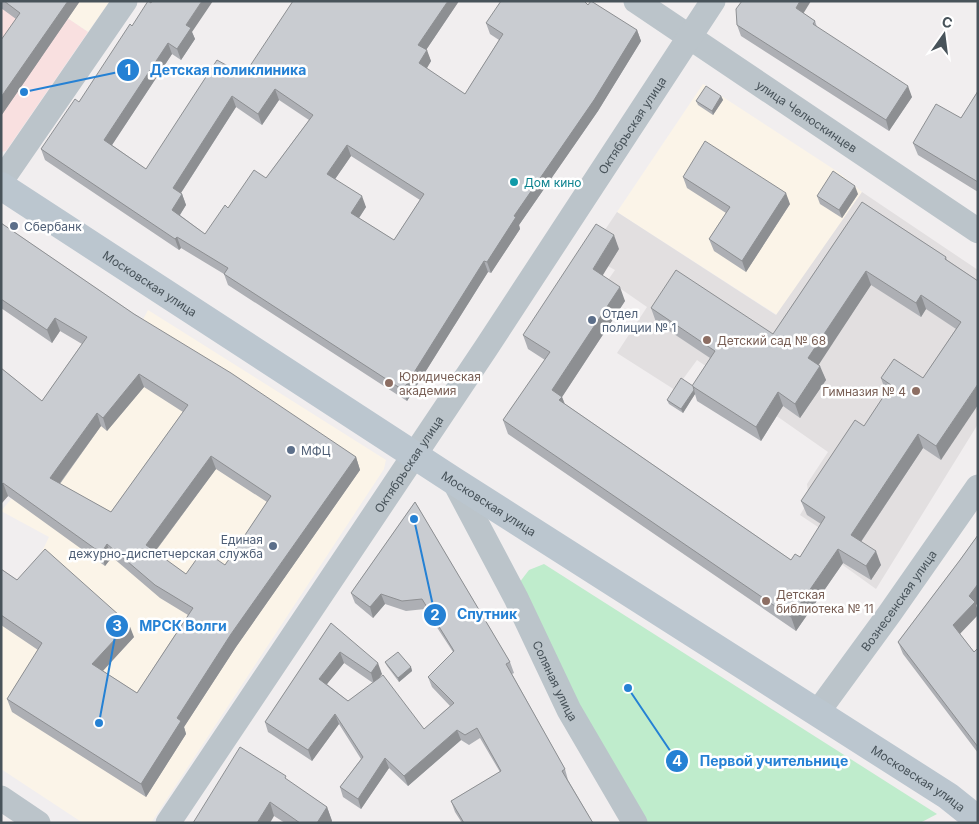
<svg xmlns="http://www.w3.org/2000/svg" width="979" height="824" font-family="Inter,sans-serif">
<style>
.commercial{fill:#fbf4e8}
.education{fill:#e2dfe0}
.medical{fill:#f9e0e0}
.green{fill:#bfeccc}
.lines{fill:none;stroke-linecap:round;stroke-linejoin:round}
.street{stroke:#bbc4ca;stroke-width:25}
.secondary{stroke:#bbc6cf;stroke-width:28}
.wall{fill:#adafb4;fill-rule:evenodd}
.shaded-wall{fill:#8d8f92}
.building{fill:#c9ccd1;stroke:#8d8f92;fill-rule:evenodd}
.culture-dot{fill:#0f9aa8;stroke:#fff;stroke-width:2}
.service-dot{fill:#5c6f8a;stroke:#fff;stroke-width:2}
.education-dot{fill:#8d6e63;stroke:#fff;stroke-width:2}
.labels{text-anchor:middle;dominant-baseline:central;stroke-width:5;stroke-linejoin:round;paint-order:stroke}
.street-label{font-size:12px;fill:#48535a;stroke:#fff}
.culture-label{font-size:12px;fill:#0d838f;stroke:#fff;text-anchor:start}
.service-label{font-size:12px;fill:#4e5e75;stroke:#fff;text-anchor:start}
.education-label{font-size:12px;fill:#785e54;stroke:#fff;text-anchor:start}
.leader{fill:none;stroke:#2581d4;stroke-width:2}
.callout-dot{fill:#2581d4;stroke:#fff;stroke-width:2}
.mark-label{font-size:15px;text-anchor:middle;font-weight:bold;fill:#fff}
.callout-label{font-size:14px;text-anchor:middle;font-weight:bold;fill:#2581d4;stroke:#fff;stroke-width:5;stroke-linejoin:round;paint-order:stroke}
</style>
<rect width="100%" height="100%" fill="#f1eeef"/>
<!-- commercial -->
<g class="commercial">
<polygon points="42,1 110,1 88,32"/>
<polygon points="703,84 838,172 862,192 777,315 617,212"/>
<polygon points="148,310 386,460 384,469 151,823 83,823 1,769 1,621 22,593 49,537 1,511 49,455 139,327"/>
</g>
<!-- education -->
<polygon class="education" points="862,192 978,270 978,424 876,589 819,548 827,533 800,515 809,500 807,484 828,452 697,360 675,390 617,353 647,307 608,280 615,270 588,255 617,212 776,315"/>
<!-- medical -->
<polygon class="medical" points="1,1 42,1 88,32 6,151 1,152"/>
<!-- green -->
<polygon class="green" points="544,564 937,814 920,823 644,823 578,704 519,583 529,570"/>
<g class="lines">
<!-- street -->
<g class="street">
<path id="s1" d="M636,1L978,231"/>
<polyline points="1,181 125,1"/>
<path id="s2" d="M454,481L516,598L569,710L635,823"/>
<path id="s3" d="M817,713L890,613L978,487"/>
<polyline points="1,798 38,823"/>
<path id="s4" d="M168,823L486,348L713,1"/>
</g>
<!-- secondary -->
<path class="secondary" id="s5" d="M1,186L454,481L948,796L978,820"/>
</g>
<!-- wall -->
<g class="wall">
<polygon points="1,1 80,1 1,116 16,19 1,8"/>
<path d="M459,1L426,50L431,61L426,69L465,94L499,40L490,34L486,23L588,5L637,30L641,41L598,111L519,225L520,229L491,273L488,272L407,401L228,285L224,274L181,248L179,250L45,160L41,149L79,102L132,26L151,3L192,32L195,39L181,60L172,54L112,145L146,169L244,75ZM279,100L309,120L266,178L228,208L205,234L180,215L186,205L182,194L181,193L236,107L262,125ZM351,156L420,200L394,240L359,218L366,207L335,179Z"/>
<polygon points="803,13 815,21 817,27 912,97 889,131 741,36 737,25"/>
<polygon points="978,91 978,192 918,155 913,143 961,118"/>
<polygon points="721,96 723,100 713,115 698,105 696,101"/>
<polygon points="683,177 790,204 746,272 714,251 709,239 726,213 687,188"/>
<polygon points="858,194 842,218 820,204 817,196"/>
<polygon points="862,202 946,257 947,260 978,281 941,460 923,448 861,542 881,565 871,580 843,563 796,631 508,434 503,420 545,360 528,349 523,335 619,249 602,275 625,301 562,397 565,404 791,560 800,557 821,524 807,515 801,501 864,426 886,393 881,378 923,378 956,329 926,309 921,317 871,285 818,364 826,380 800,418 783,406 761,441 697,401 695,394 683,413 669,404 667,400 693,386 710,358 656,322 651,308 773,334"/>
<path d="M1,223L134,314L356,457L360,470L236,647L184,727L186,734L146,797L12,712L7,699L38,650L1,625V569L17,580L134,637L103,671L137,693L188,615L160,598L112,557L105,566L8,496L1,504V368L42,401L82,344L60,331L52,343L1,308ZM144,387L183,412L111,512L60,484L101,426L107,431ZM216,469L267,502L225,565L186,574L155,552Z"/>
<path d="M415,502L510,662L514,673L512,674L565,769L568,780L593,823H462L455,812L451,801L500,772L480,738L469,745L461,740L408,786L389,768L361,809L343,797L340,787L361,759L339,724L312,761L268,732L265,722L331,623L382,674L378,679L424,729L450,706L432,687L428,677L453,652L425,609L406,611L385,604L373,618L355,603L351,593ZM344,663L373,683L348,701L327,684Z"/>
<polygon points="978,535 978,602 960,634 974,652 978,648 978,753 903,654 898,642 960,560"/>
<polygon points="385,662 411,667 412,671 399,682 387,666"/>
<polygon points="287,780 327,807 332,821 331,823 285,823 274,816 193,823"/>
</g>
<!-- shaded-wall -->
<g class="shaded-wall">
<polygon points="68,1 80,1 1,116 1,97"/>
<polygon points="202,1 213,1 192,32 195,39 181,60 177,49 186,25"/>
<polygon points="448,1 459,1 422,56 418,45"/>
<polygon points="800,1 811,1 800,19 796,8"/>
<polygon points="637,30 641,41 598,111 519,225 520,229 491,273 487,262 514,216"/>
<polygon points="168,43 172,54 108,151 104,140"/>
<polygon points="427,50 431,61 423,75 419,63"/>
<polygon points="908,86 912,97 889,131 886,120"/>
<polygon points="275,89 279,100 262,125 258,114"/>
<polygon points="232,96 236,107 177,199 173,188"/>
<polygon points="721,96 723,100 713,115 712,111"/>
<polygon points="347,145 351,156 331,185 327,174"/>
<polygon points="855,186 858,194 842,218 839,210"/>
<polygon points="786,193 790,204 746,272 742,261"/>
<polygon points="182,194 186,205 176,221 172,210"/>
<polygon points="362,196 366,207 355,224 351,213"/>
<polygon points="614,235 619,249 598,283 593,269"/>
<polygon points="177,237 181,248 179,250 175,239"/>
<polygon points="484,261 488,272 407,401 403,390"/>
<polygon points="866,271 871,285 814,372 808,358"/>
<polygon points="620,287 625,301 562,397 567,411 552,390"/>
<polygon points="921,295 926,309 921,317 916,303"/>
<polygon points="55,318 60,331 52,343 47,330"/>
<polygon points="820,366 826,380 800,418 795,404"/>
<polygon points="139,374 144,387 107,431 103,418"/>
<polygon points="978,384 978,405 941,460 936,446"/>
<polygon points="694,390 695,394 683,413 681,409"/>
<polygon points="778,392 783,406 761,441 756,427"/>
<polygon points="97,413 101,426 54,491 50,478"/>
<polygon points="918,434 923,448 856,549 851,535"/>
<polygon points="211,456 216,469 150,558 146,545"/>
<polygon points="356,457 360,470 236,647 184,727 186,734 146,797 141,784 177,718 231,634"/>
<polygon points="3,483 8,496 1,504 1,485"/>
<polygon points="107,544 112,557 105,566 101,553"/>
<polygon points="838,549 843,563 796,631 791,617"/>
<polygon points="876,551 881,565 871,580 866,566"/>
<polygon points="978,584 978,602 976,605 978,611 978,615 957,637 953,625 969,596"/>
<polygon points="381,594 385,604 373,618 370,607"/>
<polygon points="129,624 134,637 97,677 92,664"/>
<polygon points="340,652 344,663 323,689 319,679"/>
<polygon points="378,663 382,674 374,684 371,673"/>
<polygon points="411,667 412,671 399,682 398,678"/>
<polygon points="335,714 339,724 312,761 308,750"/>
<polygon points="457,730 461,740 408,786 404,776"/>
<polygon points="385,758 389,768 361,809 358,799"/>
<polygon points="270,802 274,816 270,823 257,823"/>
<polygon points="327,807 332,821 331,823 317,823"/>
</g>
<!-- building -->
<g class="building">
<polygon points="4,1 68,1 1,97 1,40 20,13"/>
<path d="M148,1L151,3L152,1H202L186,25L191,28L177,49L168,43L104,140L146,169L217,60L244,75L293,1H448L418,45L427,50L419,63L465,94L503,34L486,23L501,1H584L588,5L591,1L637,30L594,100L514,216L516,217L487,262L484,261L403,390L224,274L228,268L177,237L175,239L41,149L75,99L79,102L130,24L132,26ZM275,89L313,115L266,178L254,170L228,208L225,205L205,234L172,210L182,194L173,188L232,96L258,114ZM347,145L424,194L394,240L351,213L362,196L327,174Z"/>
<polygon points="742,1 800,1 796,8 815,21 813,24 908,86 886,120 737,25 736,9"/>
<polygon points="706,86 721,96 712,111 696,101"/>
<polygon points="978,91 978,182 913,143 936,104 961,118"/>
<polygon points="705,141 786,193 742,261 709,239 730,207 683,177"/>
<polygon points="833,171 855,186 839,210 817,196"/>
<polygon points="862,202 946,257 945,259 978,281 978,384 936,446 918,434 851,535 876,551 866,566 838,549 791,617 503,420 550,352 523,335 596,224 614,235 593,269 620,287 552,390 562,397 559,400 791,560 795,554 800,557 825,517 801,501 855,420 864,426 891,385 881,378 894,359 923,378 961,322 921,295 916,303 866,271 808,358 820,366 795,404 778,392 756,427 692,386 715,351 651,308 676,270 773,334"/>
<path d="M1,223L134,314L231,373L356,457L231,634L177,718L181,721L141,784L7,699L42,643L1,615V569L17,580L45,549L129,624L92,664L137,693L193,608L155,585L107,544L101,553L3,483L1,485V368L42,401L87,337L55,318L47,330L1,299ZM139,374L188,405L111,512L50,478L97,413L103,418ZM211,456L271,496L225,565L203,550L186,574L146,545Z"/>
<polygon points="681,378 693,386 694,390 681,409 667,400"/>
<polygon points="415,502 510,662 506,664 565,769 562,771 593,823 464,823 451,801 501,771 477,728 465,735 457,730 404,776 385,758 358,799 340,787 363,757 335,714 308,750 265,722 331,623 378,663 371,673 340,652 319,679 348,701 383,675 424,729 454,703 428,677 454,651 422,599 402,601 381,594 370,607 351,593"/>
<polygon points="978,535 978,584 969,596 975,602 953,625 974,652 978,648 978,747 898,642 960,560"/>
<polygon points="398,652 411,667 398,678 385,662"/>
<polygon points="240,747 286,776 285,778 327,807 317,823 300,823 270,802 257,823 193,823"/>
</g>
<!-- markers -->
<circle class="culture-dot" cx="514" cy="182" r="5"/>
<g class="service-dot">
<circle cx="14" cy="226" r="5"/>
<circle cx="592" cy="320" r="5"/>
<circle cx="291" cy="450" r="5"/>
<circle cx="273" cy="546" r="5"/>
</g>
<g class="education-dot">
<circle cx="707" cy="340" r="5"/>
<circle cx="389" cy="383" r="5"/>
<circle cx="916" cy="391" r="5"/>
<circle cx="766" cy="601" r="5"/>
</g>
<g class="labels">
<!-- street labels -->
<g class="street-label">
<text stroke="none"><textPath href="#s1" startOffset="206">улица Челюскинцев</textPath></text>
<text stroke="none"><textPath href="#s4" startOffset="838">Октябрьская улица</textPath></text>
<text stroke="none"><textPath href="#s5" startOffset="178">Московская улица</textPath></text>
<text stroke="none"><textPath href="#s4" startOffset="432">Октябрьская улица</textPath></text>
<text stroke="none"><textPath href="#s5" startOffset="582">Московская улица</textPath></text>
<text stroke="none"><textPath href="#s3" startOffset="139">Вознесенская улица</textPath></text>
<text stroke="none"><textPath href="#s2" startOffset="224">Соляная улица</textPath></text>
<text stroke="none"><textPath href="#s5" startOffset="1092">Московская улица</textPath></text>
</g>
<!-- culture labels -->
<g class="culture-label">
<text x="524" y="182">Дом кино</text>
</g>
<!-- service labels -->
<g class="service-label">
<text x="24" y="226">Сбербанк</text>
<text x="602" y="313">Отдел<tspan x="602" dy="14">полиции № 1</tspan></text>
<text x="301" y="450">МФЦ</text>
<text x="263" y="539" text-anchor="end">Единая<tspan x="263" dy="14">дежурно-диспетчерская служба</tspan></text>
</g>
<!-- education labels -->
<g class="education-label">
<text x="717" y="340">Детский сад № 68</text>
<text x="399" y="376">Юридическая<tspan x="399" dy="14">академия</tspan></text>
<text x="906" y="391" text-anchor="end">Гимназия № 4</text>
<text x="776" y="594">Детская<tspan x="776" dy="14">библиотека № 11</tspan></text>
</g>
</g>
<!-- callouts -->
<path class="leader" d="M24 92L128 70M414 519L435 615M99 723L117 626M628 688L677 761"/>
<g class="callout-dot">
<circle cx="24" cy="92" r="5"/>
<circle cx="414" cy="519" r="5"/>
<circle cx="99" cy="723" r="5"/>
<circle cx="628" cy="688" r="5"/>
<circle cx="128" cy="70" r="12"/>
<circle cx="435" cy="615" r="12"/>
<circle cx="117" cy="626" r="12"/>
<circle cx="677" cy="761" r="12"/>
</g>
<g class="mark-label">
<text x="128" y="75">1</text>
<text x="435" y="620">2</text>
<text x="117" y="631">3</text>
<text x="677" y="766">4</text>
</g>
<g class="callout-label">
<text x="228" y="75">Детская поликлиника</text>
<text x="487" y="619">Спутник</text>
<text x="183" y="631">МРСК Волги</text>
<text x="774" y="766">Первой учительнице</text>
</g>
<!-- border -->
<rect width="979" height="824" fill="none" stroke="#48535a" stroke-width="5"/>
<!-- north arrow -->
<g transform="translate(944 35) rotate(14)" stroke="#ffffff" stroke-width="4" paint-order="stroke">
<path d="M0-4L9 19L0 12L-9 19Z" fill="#48535a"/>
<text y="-8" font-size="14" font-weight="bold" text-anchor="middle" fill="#48535a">С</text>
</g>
</svg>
